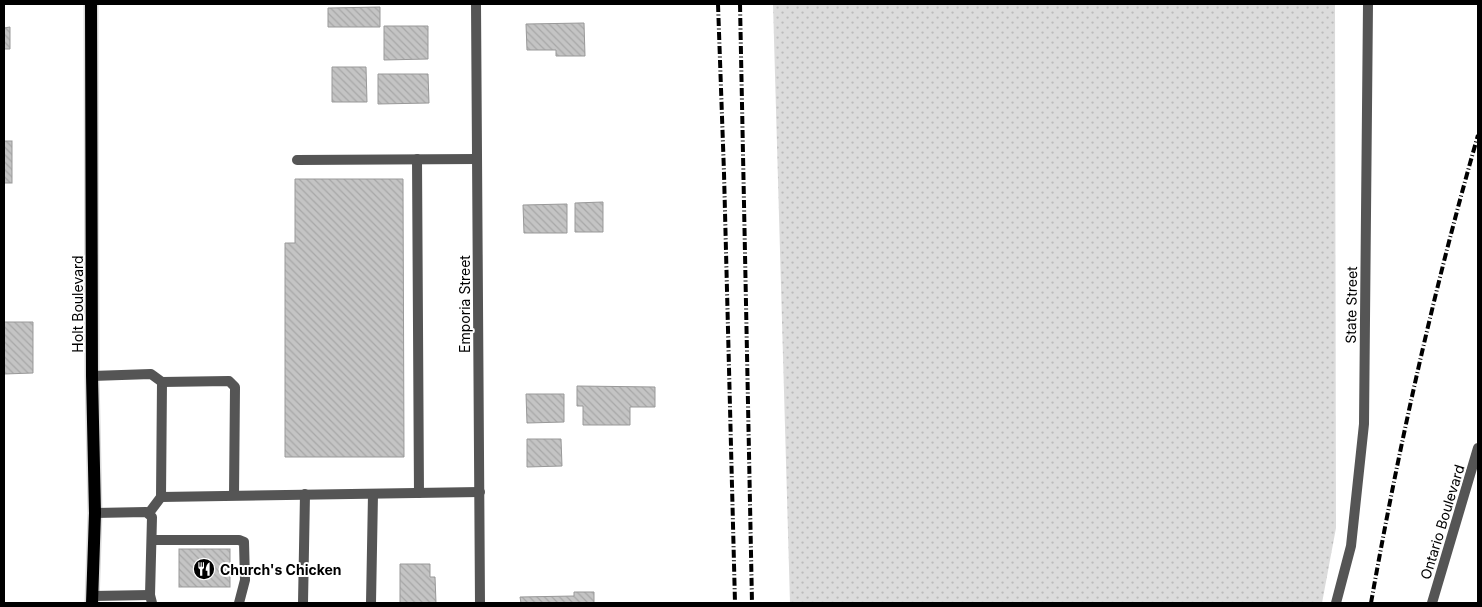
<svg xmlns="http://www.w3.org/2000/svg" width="1482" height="607" font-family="Inter,sans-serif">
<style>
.grass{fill:url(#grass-dots)}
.building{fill:url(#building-back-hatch);stroke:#999}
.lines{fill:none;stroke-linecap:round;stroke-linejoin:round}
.primary-casing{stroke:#dbdbdb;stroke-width:15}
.lane{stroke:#555;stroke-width:10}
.street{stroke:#555;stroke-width:10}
.primary{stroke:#000;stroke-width:12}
.rail{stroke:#000;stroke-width:4;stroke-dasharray:8 2.5 1 2.5;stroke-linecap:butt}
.labels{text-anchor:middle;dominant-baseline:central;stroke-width:4;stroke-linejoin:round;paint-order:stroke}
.street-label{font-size:14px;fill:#000;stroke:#fff}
.poi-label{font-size:14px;font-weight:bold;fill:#000;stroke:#fff;text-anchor:start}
</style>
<defs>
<pattern id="grass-dots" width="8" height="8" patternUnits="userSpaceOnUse" patternTransform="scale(1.25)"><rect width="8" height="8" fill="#dcdcdc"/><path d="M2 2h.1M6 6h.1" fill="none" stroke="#bbb" stroke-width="1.8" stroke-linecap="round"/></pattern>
<pattern id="building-back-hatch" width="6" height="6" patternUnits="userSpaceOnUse" patternTransform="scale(1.25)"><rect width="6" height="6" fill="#c4c4c4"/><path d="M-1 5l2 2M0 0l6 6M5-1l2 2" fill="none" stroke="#a7a7a7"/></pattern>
</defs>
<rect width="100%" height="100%" fill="#fff"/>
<!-- grass -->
<polygon class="grass" points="773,4 1335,4 1336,528 1322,603 790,603"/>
<!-- building -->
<g class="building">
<polygon points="380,7 380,27 328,27 328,8"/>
<polygon points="584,23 585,56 556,56 556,50 527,50 526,24"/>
<polygon points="384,26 428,26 428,59 384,60"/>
<polygon points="10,27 10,49 4,49 4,28"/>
<polygon points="332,67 366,67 367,102 332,102"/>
<polygon points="378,74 428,74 429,103 378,104"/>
<rect x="4" y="141" width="8" height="42"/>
<polygon points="295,179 403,179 404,457 285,457 285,243 295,243"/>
<polygon points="603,202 603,232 575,232 575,203"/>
<polygon points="567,204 567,233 524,233 523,205"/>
<polygon points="4,322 33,322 33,373 4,374"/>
<polygon points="577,386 655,387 655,407 630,407 630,425 583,425 583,406 577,406"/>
<polygon points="526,394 564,394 564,422 527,423"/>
<polygon points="527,439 561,439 562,466 527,467"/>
<rect x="179" y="549" width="51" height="38"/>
<polygon points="400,564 430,564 430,577 435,577 436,603 400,603"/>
<polygon points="574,592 594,592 594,603 521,603 520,597 574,596"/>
</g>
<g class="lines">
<!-- primary casing -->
<g class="primary-casing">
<polyline id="primary" points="91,4 92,376 95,513 92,603"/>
</g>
<!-- lane -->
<g class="lane">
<polyline points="417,159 419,493"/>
<polyline points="297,160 477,159"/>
<polyline points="92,376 151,374 162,382 161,497 149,513"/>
<polyline points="162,382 229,381 235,387 234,495"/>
<polyline points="161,497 480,492"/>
<polyline points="95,513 146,512 152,517 150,595 152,603"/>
<polyline points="152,540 239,540 244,542 245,580 239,603"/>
<polyline points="93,596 150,595"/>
<polyline points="303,603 305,494"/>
<polyline points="371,603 373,494"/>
</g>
<!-- street -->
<g class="street">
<polyline points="476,4 480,603"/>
<polyline points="1336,603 1351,546 1364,424 1368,4"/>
<polyline points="1432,603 1478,448"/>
</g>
<!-- primary -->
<use href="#primary" class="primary"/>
<!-- rail -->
<g class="rail">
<polyline points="718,4 724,173 735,603"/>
<polyline points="740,4 752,603"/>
<path d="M1371,603C1399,445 1434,289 1478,135"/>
</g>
</g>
<!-- icons -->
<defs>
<g id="restaurant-disc" transform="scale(1.125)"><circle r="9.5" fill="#000" stroke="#fff"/><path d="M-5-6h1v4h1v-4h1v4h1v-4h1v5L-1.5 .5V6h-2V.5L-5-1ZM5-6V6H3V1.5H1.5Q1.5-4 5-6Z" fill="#fff"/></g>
</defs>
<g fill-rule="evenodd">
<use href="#restaurant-disc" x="204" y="569"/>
</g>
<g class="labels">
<!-- street labels -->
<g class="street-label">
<text transform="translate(77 304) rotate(-90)">Holt Boulevard</text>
<text transform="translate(464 304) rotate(-90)">Emporia Street</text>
<text transform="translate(1351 305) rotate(-89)">State Street</text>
<text transform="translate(1442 522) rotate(-73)">Ontario Boulevard</text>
</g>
<!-- poi labels -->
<g class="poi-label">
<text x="220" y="569">Church's Chicken</text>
</g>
</g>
<!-- border -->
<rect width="1482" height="607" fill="none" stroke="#000000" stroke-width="10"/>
</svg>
